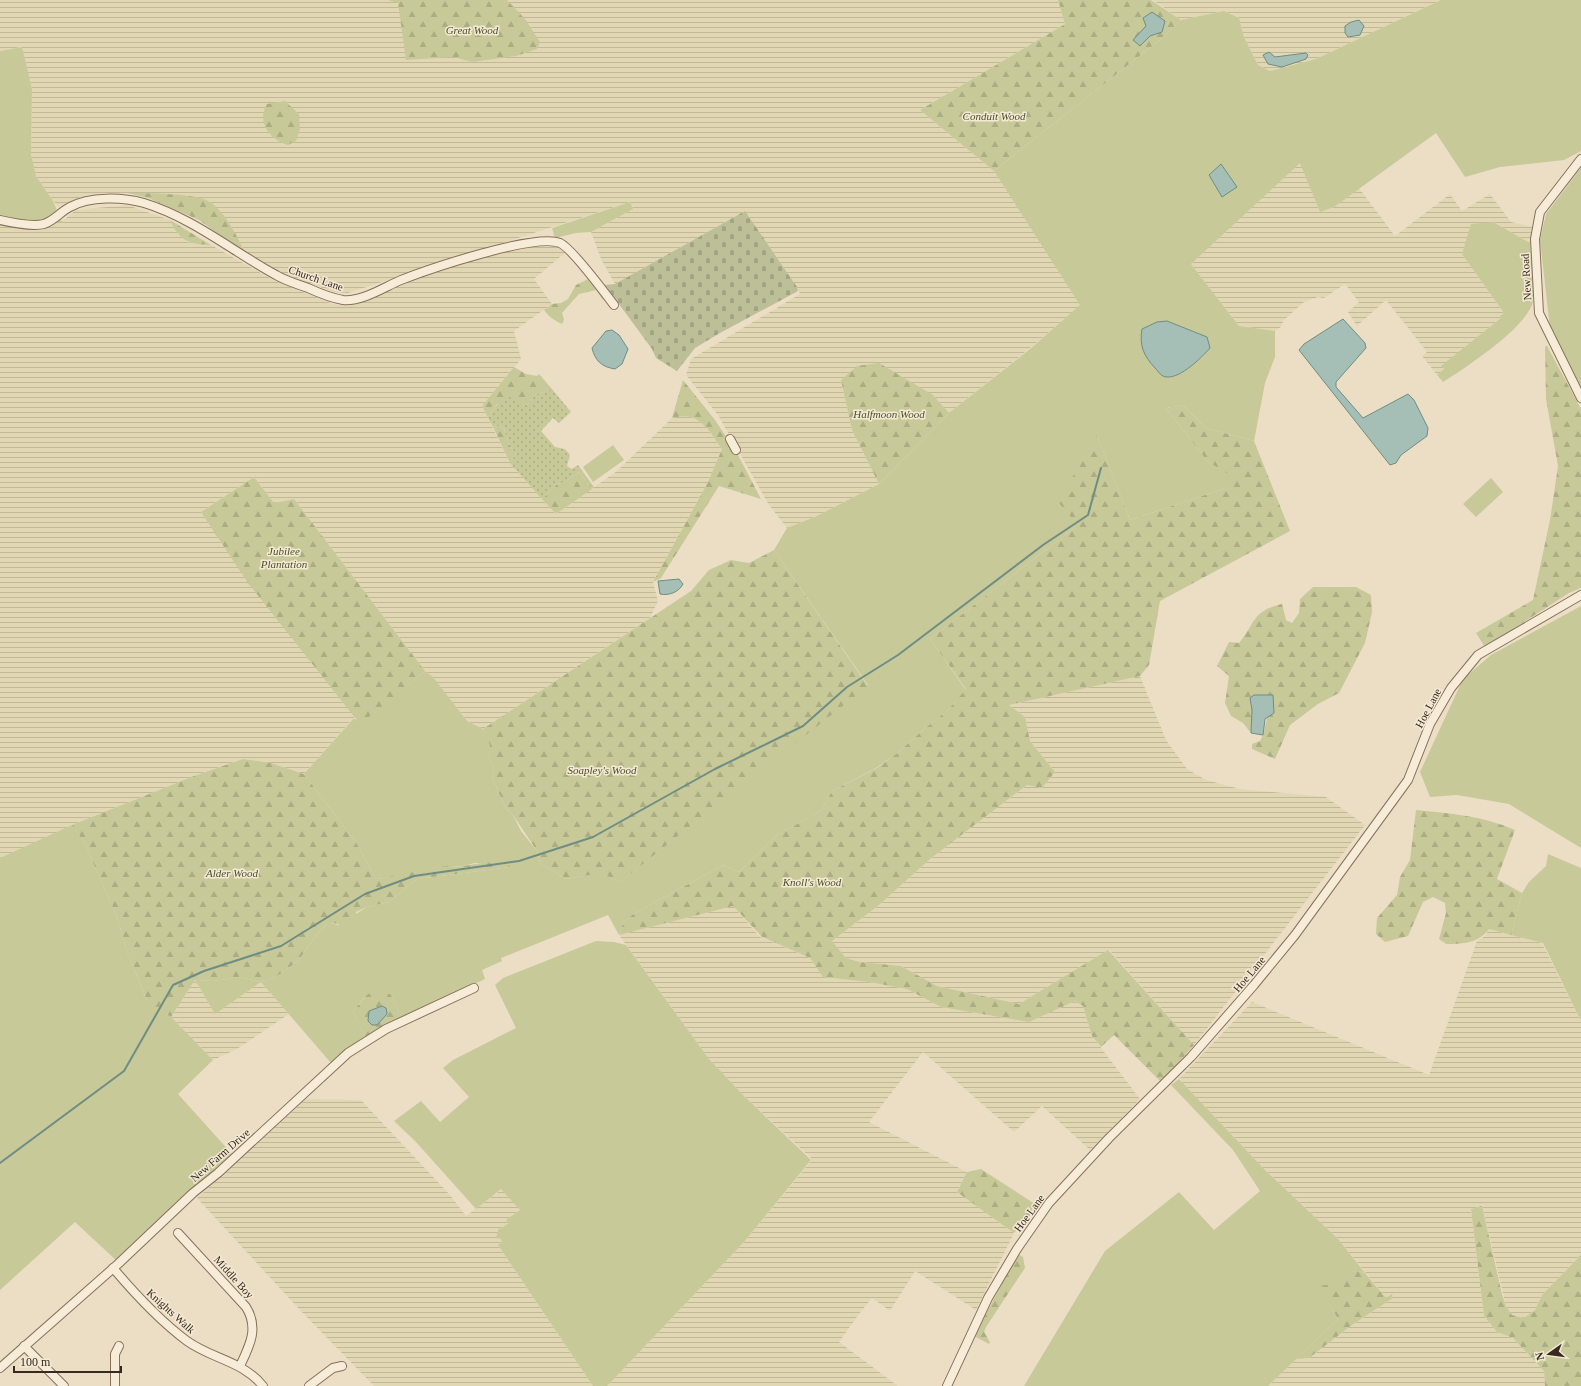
<svg xmlns="http://www.w3.org/2000/svg" width="1581" height="1386" font-family="'Times New Roman',serif">
<style>
.farmland{fill:url(#farmland-rules)}
.green{fill:#c7c999}
.forest{fill:url(#forest-firs)}
.cemetery{fill:url(#cemetery-stones)}
.garden{fill:url(#garden-dots)}
.water{fill:#a6bfb6;stroke:#6e8d83}
.lines{fill:none;stroke-linecap:round;stroke-linejoin:round}
.stream{stroke:#6e8d83;stroke-width:2}
.street-casing{stroke:#86705c;stroke-width:10}
.street{stroke:#f7ecd8;stroke-width:8}
.labels{text-anchor:middle;dominant-baseline:central;stroke-width:3;stroke-linejoin:round;paint-order:stroke}
.park-label{font-size:11px;font-style:italic;fill:#4a5227;stroke:#f4e9d4}
.street-label{font-size:11px;fill:#37291f;stroke:#f4e9d4}
</style>
<defs>
<pattern id="farmland-rules" width="6" height="5" patternUnits="userSpaceOnUse"><rect width="6" height="5" fill="#e1d7b3"/><path d="M0 2.5h6" fill="none" stroke="#c2b99a"/></pattern>
<pattern id="forest-firs" width="22" height="20" patternUnits="userSpaceOnUse"><rect width="22" height="20" fill="#c7c999"/><path d="M5 1l3.5 6h-7zM16 11l3.5 6h-7z" fill="#acad83"/></pattern>
<pattern id="cemetery-stones" width="16" height="16" patternUnits="userSpaceOnUse"><rect width="16" height="16" fill="#bcbf98"/><path d="M2 7V4a2 2 0 0 1 4 0v3zM10 15v-3a2 2 0 0 1 4 0v3z" fill="#a2a483"/></pattern>
<pattern id="garden-dots" width="8" height="8" patternUnits="userSpaceOnUse"><rect width="8" height="8" fill="#c7c999"/><path d="M2 2h.1M6 6h.1" fill="none" stroke="#acad83" stroke-width="1.8" stroke-linecap="round"/></pattern>
</defs>
<rect width="100%" height="100%" fill="#ecdec5"/>
<!-- farmland -->
<g class="farmland">
<polygon points="0,0 1058,0 1065,24 920,110 994,171 1081,305 1030,348 949,413 933,395 841,380 852,430 879,484 817,516 787,528 769,505 718,415 686,375 691,359 800,294 797,287 745,211 615,284 601,259 591,232 633,209 630,202 348,293 334,292 278,272 247,255 238,239 209,201 178,195 106,193 86,195 58,206 53,201 36,176 31,154 32,89 21,47 0,51"/>
<polygon points="1153,0 1441,0 1316,59 1270,71 1258,65 1244,37 1239,18 1224,11 1181,20"/>
<polygon points="1300,162 1320,212 1334,207 1359,188 1395,236 1450,194 1462,211 1490,194 1511,222 1532,227 1530,243 1493,222 1462,254 1504,313 1501,318 1442,366 1444,369 1437,375 1422,356 1427,352 1386,300 1357,326 1348,312 1359,302 1345,284 1324,298 1318,297 1304,302 1284,320 1280,328 1275,331 1239,326 1191,264"/>
<polygon points="127,205 170,220 179,235 187,242 211,245 275,281 333,304 348,306 427,274 513,248 540,244 555,246 566,252 534,279 552,304 514,331 521,359 482,406 510,463 556,514 617,471 672,418 683,415 701,420 722,449 708,482 653,582 658,601 650,618 483,729 467,721 433,678 425,671 294,499 274,503 254,477 201,512 357,714 304,774 271,763 243,759 194,776 72,825 36,843 0,858 0,223 61,222 76,210"/>
<polygon points="1140,676 1166,740 1187,769 1206,780 1240,789 1326,797 1365,825 1194,1045 1109,950 1019,1004 937,986 901,966 860,962 846,958 832,941 879,905 930,859 1027,785 1042,788 1055,772 1030,741 1025,717 1009,705"/>
<polygon points="733,906 760,937 810,958 823,977 869,982 907,989 941,1007 1029,1022 1075,1001 1083,1006 1092,1036 1140,1099 1090,1150 1042,1106 1014,1132 923,1052 869,1122 967,1172 957,1192 1014,1233 976,1310 915,1271 890,1311 872,1298 859,1314 839,1342 898,1386 607,1386 744,1242 811,1161 811,1158 744,1096 709,1059 619,935"/>
<polygon points="1489,929 1542,943 1581,1021 1581,1255 1542,1295 1535,1310 1524,1318 1512,1315 1506,1306 1482,1206 1471,1210 1484,1316 1497,1332 1513,1338 1544,1371 1545,1386 1268,1386 1296,1359 1309,1358 1352,1325 1393,1298 1386,1298 1339,1240 1265,1170 1179,1079 1252,1002 1429,1075 1477,941 1485,936"/>
<polygon points="195,980 215,1013 261,982 289,1014 237,1049 213,1060 171,1017"/>
<polygon points="306,1099 361,1100 450,1195 466,1216 502,1189 511,1199 520,1210 507,1220 509,1223 500,1229 500,1238 502,1242 498,1245 593,1386 374,1386 299,1309 197,1198"/>
</g>
<!-- green -->
<g class="green">
<polygon points="1441,0 1581,0 1581,151 1564,160 1500,167 1465,177 1436,133 1334,207 1320,212 1300,163 1191,264 1239,326 1275,331 1275,357 1265,383 1254,441 1206,428 1183,405 1166,408 1208,462 1231,475 1223,489 1130,520 1097,435 1078,525 930,639 966,690 948,710 924,729 900,751 876,768 832,791 821,811 777,835 739,872 723,865 632,915 623,923 619,935 608,915 501,958 502,961 482,970 485,979 402,1018 391,995 364,998 353,1011 365,1037 331,1063 261,982 215,1014 195,980 213,981 240,977 261,982 276,977 298,961 317,934 325,926 331,923 338,925 367,907 389,902 417,879 510,867 507,863 475,863 463,866 449,866 403,876 376,879 357,844 304,774 354,718 360,723 425,671 433,677 467,721 483,729 491,745 489,757 494,769 492,776 498,791 505,807 513,815 521,831 537,851 540,863 566,879 590,875 605,875 620,882 868,685 774,550 787,528 817,516 879,484 949,413 1030,349 1080,305 994,171 1161,39 1181,20 1224,11 1239,18 1244,37 1258,65 1270,71 1316,59"/>
<polygon points="22,47 32,89 31,154 36,176 53,201 62,222 24,228 0,223 0,51"/>
<polygon points="1581,168 1581,387 1550,328 1540,240 1546,214"/>
<polygon points="630,202 633,209 591,232 576,233 555,238 552,228"/>
<path d="M1493,222L1530,243C1531,260 1536,285 1533,301C1528,327 1465,368 1443,382L1437,375L1444,369L1441,366L1501,318L1500,316L1504,313L1462,254L1471,224Z"/>
<polygon points="613,445 624,460 593,482 583,467"/>
<polygon points="1491,478 1503,492 1476,517 1463,504"/>
<polygon points="1581,606 1581,848 1509,804 1457,795 1430,797 1420,772 1463,679 1491,655"/>
<polygon points="72,825 84,842 117,917 128,954 147,1001 171,1017 213,1060 178,1094 232,1154 194,1188 118,1262 75,1222 0,1290 0,858"/>
<polygon points="1548,854 1581,868 1581,1021 1543,943 1511,935 1522,893 1529,882 1546,866"/>
<polygon points="596,941 614,942 626,945 709,1059 744,1096 811,1160 744,1242 607,1386 593,1386 498,1245 502,1242 500,1238 498,1239 496,1237 499,1228 500,1229 509,1223 506,1220 520,1210 501,1189 476,1209 416,1142 394,1121 421,1101 440,1122 469,1097 443,1068 453,1060 516,1028 495,985 503,978"/>
<path d="M1179,1079L1265,1170L1339,1240L1365,1273C1347,1268 1346,1277 1333,1284C1329,1286 1324,1286 1320,1287L1338,1319L1268,1386H1024L1105,1251L1179,1192L1214,1230L1260,1191L1233,1150L1171,1085Z"/>
</g>
<!-- forest -->
<g class="forest">
<polygon points="388,0 507,0 525,19 540,42 537,49 516,56 472,62 454,57 406,60 398,3"/>
<polygon points="1058,0 1151,0 1181,20 1161,39 994,171 920,110 1065,24"/>
<path d="M285,101L299,114L300,129L296,141L288,145C270,140 256,122 267,104Z"/>
<path d="M128,193C144,193 198,193 210,202C228,215 236,236 247,255L199,220L148,198Z"/>
<path d="M170,220L211,245C189,244 180,242 170,220Z"/>
<path d="M588,279H590L605,296L603,300L596,290L579,294L562,313L564,320L562,324C555,321 549,317 544,310L552,304L561,303L568,299L576,285Z"/>
<polygon points="1547,346 1581,409 1581,588 1569,593 1485,647 1476,633 1533,600 1550,520 1558,466 1546,399 1545,347"/>
<polygon points="879,363 933,395 949,413 879,484 852,430 841,380 857,366"/>
<polygon points="514,367 526,374 537,376 539,374 552,389 534,395 530,403 523,406 497,404 488,418 482,406"/>
<path d="M683,380L715,420L737,453L761,499L719,486L661,578L653,582L708,482L722,449C708,430 700,410 672,418Z"/>
<polygon points="1183,405 1206,428 1254,441 1290,531 1160,601 1149,665 1140,676 1009,705 1025,717 1030,741 1055,772 1042,788 1027,785 930,859 879,905 832,941 846,958 860,962 901,966 937,986 1019,1004 1108,950 1194,1045 1166,1077 1161,1082 1114,1035 1101,1047 1092,1036 1083,1006 1075,1001 1029,1022 941,1007 907,989 869,982 823,977 810,958 762,937 733,906 619,935 623,923 632,915 723,865 739,872 777,835 821,811 832,791 877,768 900,751 924,729 948,710 966,689 930,639 1078,525 1058,502 1097,435 1130,520 1223,489 1230,475 1208,462 1166,408"/>
<polygon points="500,426 504,429 509,445 516,454 510,463 493,427"/>
<polygon points="579,472 592,489 556,514 542,499 557,484 565,482"/>
<polygon points="254,477 274,503 294,499 425,671 360,724 248,583 201,512"/>
<polygon points="774,550 868,686 620,882 605,875 590,875 566,879 540,863 537,851 513,815 505,807 498,791 492,776 494,769 489,757 490,745 483,729 691,591 709,570 731,560 749,563"/>
<path d="M1313,587H1356L1371,595L1372,612L1365,643L1339,693L1318,704L1290,725L1275,759L1252,749V744L1260,741L1263,735L1273,695H1254L1251,733L1243,723L1231,716L1225,703L1229,676L1217,666L1229,642L1239,643C1256,622 1252,611 1282,604L1286,620L1292,623L1299,613L1300,599Z"/>
<path d="M243,759L271,763L304,774L357,844L376,879C401,876 425,868 449,866C454,866 459,867 464,866C479,863 492,861 507,863L510,867L417,879L389,902L367,907L356,912V920L347,925L331,923L325,926L317,934L298,961L276,977L261,982L240,977L213,981L195,980L171,1017L148,1003L128,954L117,917L84,842L72,825L194,776Z"/>
<path d="M1416,810C1449,813 1484,816 1515,830L1497,879L1522,893L1511,935L1489,929C1479,943 1463,944 1446,944L1439,939L1446,913L1445,903L1433,897L1423,902L1408,936L1385,942L1376,934L1377,918L1397,895L1400,877L1410,860Z"/>
<polygon points="380,989 391,995 402,1018 365,1037 353,1011 368,994"/>
<polygon points="981,1169 1038,1206 1014,1233 957,1192 967,1172"/>
<polygon points="1482,1206 1502,1294 1506,1306 1512,1315 1524,1318 1535,1310 1542,1295 1581,1255 1581,1386 1545,1386 1544,1371 1513,1338 1497,1332 1484,1316 1471,1209"/>
<polygon points="1018,1254 1023,1257 1025,1268 986,1327 984,1332 990,1342 989,1344 974,1336"/>
<polygon points="1357,1271 1365,1273 1386,1298 1392,1294 1393,1298 1352,1325 1309,1358 1296,1359 1338,1319 1319,1286 1332,1284 1347,1273"/>
</g>
<!-- cemetery -->
<polygon class="cemetery" points="745,211 797,287 798,291 720,333 695,348 677,371 656,358 652,349 605,285 615,284"/>
<!-- garden -->
<path class="garden" d="M552,389L571,412L559,423L553,418L541,431L555,447L565,449L570,455L567,466L572,469L578,465L594,487L592,489L579,472L565,482L557,484L542,499L510,463L516,454L509,445L504,429L500,426L493,427L488,418C495,408 499,398 512,396L516,400L518,404L523,406L530,403L534,395Z"/>
<!-- water -->
<g class="water">
<polygon points="1152,12 1165,21 1162,32 1150,36 1140,46 1133,40 1146,26 1143,18"/>
<polygon points="1359,20 1364,26 1360,35 1348,37 1345,33 1345,26 1351,22"/>
<polygon points="1269,52 1275,57 1306,53 1308,55 1306,59 1282,67 1268,64 1263,55"/>
<polygon points="1221,164 1237,187 1222,197 1209,175"/>
<polygon points="1343,319 1365,343 1366,348 1336,382 1336,387 1363,418 1408,394 1414,400 1428,428 1427,436 1401,455 1396,463 1390,465 1299,350 1304,344"/>
<path d="M1167,321L1207,337L1210,348C1201,358 1181,378 1167,377C1161,377 1159,372 1155,368C1144,356 1139,346 1142,329L1157,322Z"/>
<path d="M612,330L619,335L628,349L622,364L615,369C602,367 595,361 592,348L606,331Z"/>
<path d="M679,579L683,584C679,592 669,596 660,594L658,581Z"/>
<polygon points="1254,695 1273,695 1274,713 1265,719 1263,735 1251,733 1252,710 1250,698"/>
<polygon points="382,1006 386,1008 387,1014 377,1025 372,1025 368,1021 369,1011"/>
</g>
<g class="lines">
<!-- stream -->
<polyline class="stream" points="0,1163 124,1071 173,985 204,971 281,946 365,894 414,876 519,861 593,837 715,769 803,726 847,687 898,655 1043,545 1088,515 1101,468"/>
<!-- street casing -->
<g class="street-casing">
<g id="street">
<polyline points="1581,159 1540,212 1535,239 1539,313 1581,398"/>
<path d="M0,220C13,223 31,227 44,224C55,220 60,212 70,207C90,196 122,197 144,203C193,218 232,251 276,275C286,281 297,284 308,288C319,293 331,298 343,300C362,302 384,287 401,280C429,269 535,233 560,243C571,248 605,293 614,305"/>
<polyline points="730,439 736,450"/>
<path d="M178,1233L246,1307C259,1328 250,1345 240,1366"/>
<path d="M113,1268C135,1294 160,1321 187,1341C212,1359 243,1361 263,1386"/>
<polyline points="24,1346 64,1386"/>
<polyline points="0,1368 118,1264 193,1193 218,1173 348,1053 386,1029 474,988"/>
<polyline points="115,1385 115,1354 119,1346"/>
<polyline points="309,1386 333,1368 342,1366"/>
<polyline points="947,1386 988,1298 1017,1249 1049,1203 1109,1138 1191,1057 1254,985 1295,935 1408,780 1430,724 1451,688 1478,655 1581,595"/>
</g>
</g>
<!-- street -->
<use href="#street" class="street"/>
</g>
<g class="labels">
<!-- park labels -->
<g class="park-label">
<text x="472" y="30">Great Wood</text>
<text x="994" y="116">Conduit Wood</text>
<text x="889" y="414">Halfmoon Wood</text>
<text x="284" y="551">Jubilee<tspan x="284" dy="13">Plantation</tspan></text>
<text x="602" y="770">Soapley's Wood</text>
<text x="232" y="873">Alder Wood</text>
<text x="812" y="882">Knoll's Wood</text>
</g>
<!-- street labels -->
<g class="street-label">
<text transform="translate(1526 277) rotate(-93)">New Road</text>
<text transform="translate(316 278) rotate(19)">Church Lane</text>
<text transform="translate(1428 708) rotate(-62)">Hoe Lane</text>
<text transform="translate(1249 974) rotate(-50)">Hoe Lane</text>
<text transform="translate(220 1155) rotate(-41)">New Farm Drive</text>
<text transform="translate(1029 1213) rotate(-54)">Hoe Lane</text>
<text transform="translate(234 1277) rotate(48)">Middle Boy</text>
<text transform="translate(171 1311) rotate(42)">Knights Walk</text>
</g>
</g>
<!-- north arrow -->
<g transform="translate(1549 1354) rotate(256)" stroke="#f4e9d4" stroke-width="3" paint-order="stroke">
<path d="M0-3L7 15L0 10L-7 15Z" fill="#37291f"/>
<text y="-6" font-size="11" font-weight="bold" text-anchor="middle" fill="#37291f">N</text>
</g>
<!-- scale -->
<path d="M14 1366v6h107v-6" fill="none" stroke="#37291f" stroke-width="2"/>
<text x="20" y="1366" font-size="12" fill="#37291f" stroke="#f4e9d4" stroke-width="3" paint-order="stroke">100 m</text>
</svg>
